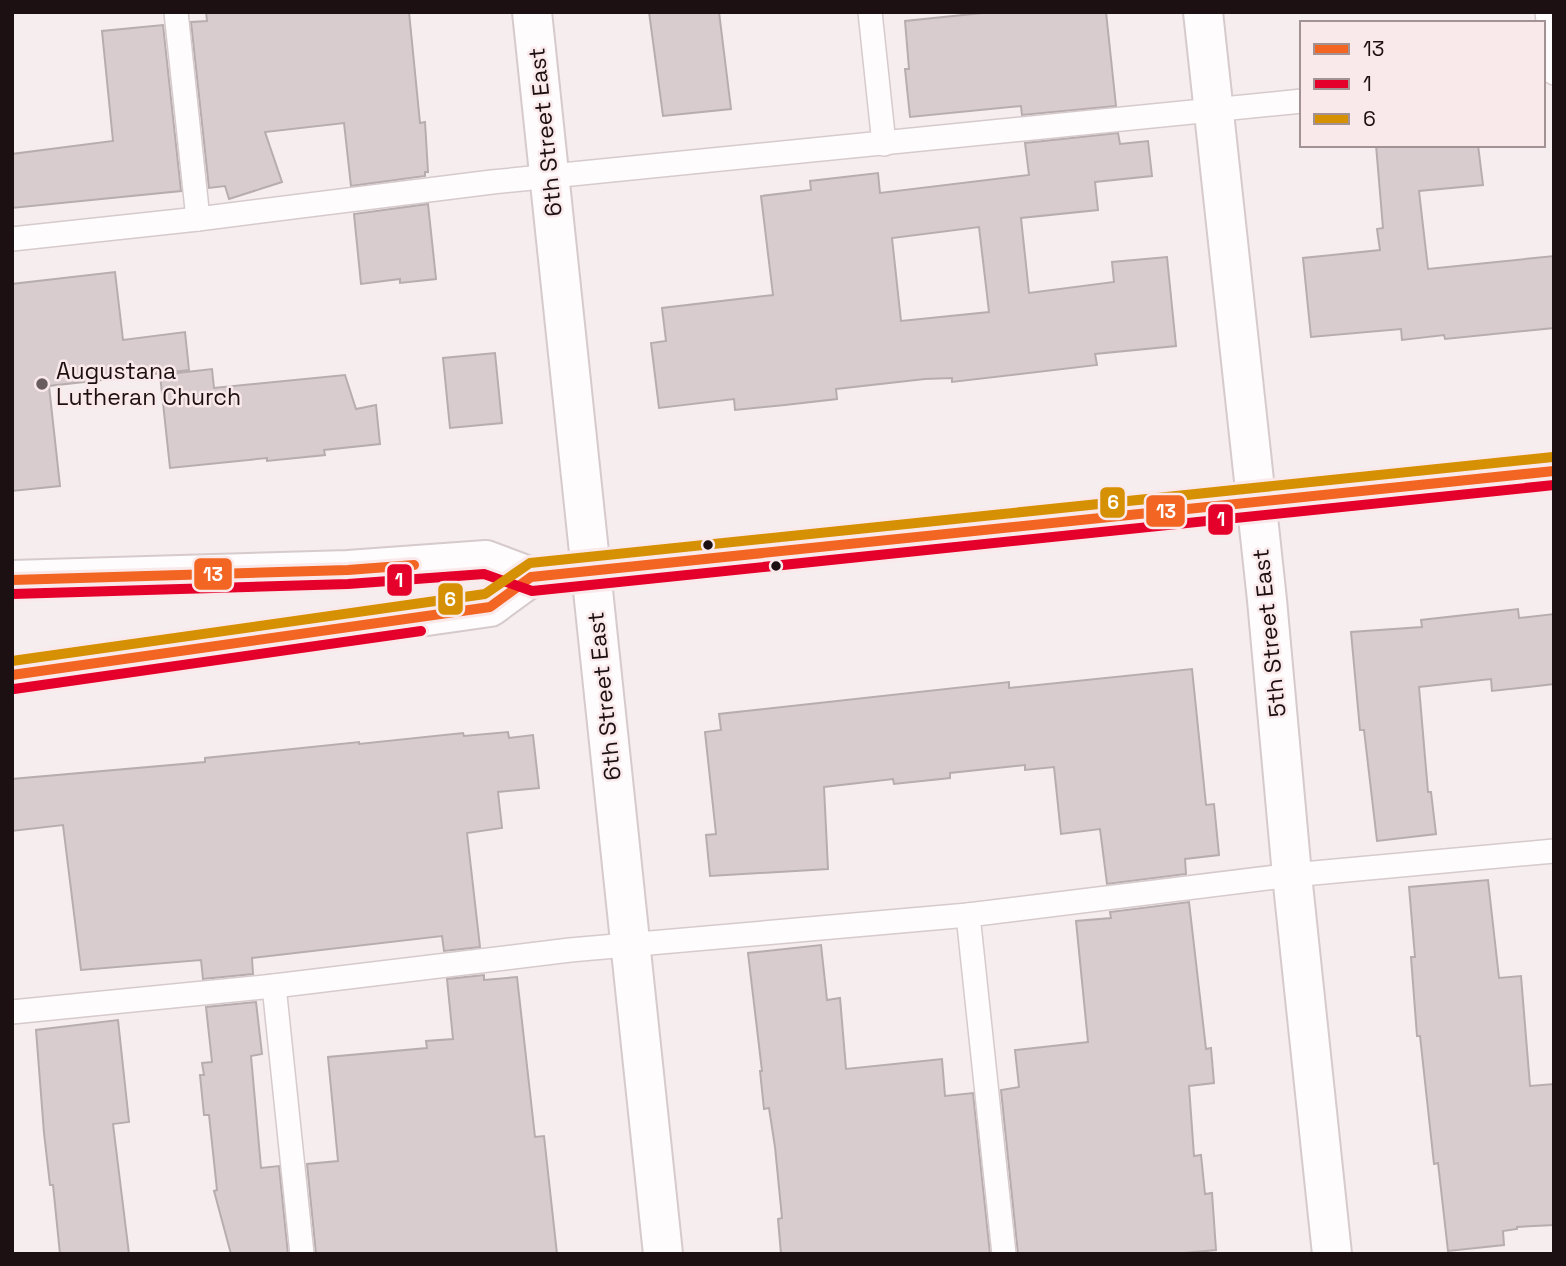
<svg xmlns="http://www.w3.org/2000/svg" width="1566" height="1266" font-family="'Space Grotesk',sans-serif">
<style>
.building{fill:#d8ccce;stroke:#b8adae;stroke-width:2;fill-rule:evenodd}
.lines{fill:none;stroke-linecap:round;stroke-linejoin:round}
.service-casing{stroke:#d6cacc;stroke-width:26}
.minor-casing{stroke:#d6cacc;stroke-width:42}
.secondary-casing{stroke:#d6cacc;stroke-width:42}
.service{stroke:#fefcfc;stroke-width:23}
.minor{stroke:#fefcfc;stroke-width:38}
.secondary{stroke:#fefcfc;stroke-width:38}
.bus-1-casing{stroke:#fae9eb;stroke-width:16}
.bus-2-casing{stroke:#fae9eb;stroke-width:16}
.bus-3-casing{stroke:#fae9eb;stroke-width:16}
.bus-1{stroke:#f26522;stroke-width:10}
.bus-2{stroke:#e4002b;stroke-width:10}
.bus-3{stroke:#d69003;stroke-width:10}
.poi-dot{fill:#695d5f;stroke:#fae9eb;stroke-width:2.5}
.bus-dot{fill:#1d1012;stroke:#fae9eb;stroke-width:2.5}
.labels{text-anchor:middle;dominant-baseline:central;stroke-width:5;stroke-linejoin:round;paint-order:stroke}
.street-label{font-size:23px;fill:#1d1012;stroke:#fae9eb}
.poi-label{font-size:23px;fill:#1d1012;stroke:#fae9eb;text-anchor:start}
.line-badge{stroke:#fae9eb;stroke-width:2.5}
.badge-label{font-size:19px;text-anchor:middle;font-weight:bold;fill:#fff}
</style>
<rect width="100%" height="100%" fill="#f6edee"/>
<!-- building -->
<g class="building">
<polygon points="206,12 409,12 420,123 425,122 428,172 425,172 425,176 351,186 344,123 265,132 282,182 229,199 225,186 209,188 191,22 207,21"/>
<polygon points="649,12 719,12 731,109 663,116"/>
<polygon points="992,12 1106,12 1116,106 1022,115 1021,106 910,117 905,69 909,69 905,21"/>
<polygon points="163,25 181,191 12,208 12,154 113,141 102,31"/>
<path d="M1118,133L1120,144L1148,141L1152,176L1095,182L1098,210L1021,218L1029,293L1114,282L1112,262L1167,257L1176,346L1095,354L1097,365L952,382V378L925,379L836,389L837,399L785,405L735,410L734,399L659,408L651,343L666,341L662,308L773,295L761,196L811,190L810,181L878,173L880,193L1029,175L1025,143ZM979,227L989,312L901,321L892,238Z"/>
<polygon points="1376,145 1478,145 1483,185 1419,191 1428,269 1554,256 1554,328 1445,339 1444,335 1402,340 1401,329 1311,337 1303,258 1380,250 1377,229 1383,228"/>
<polygon points="428,204 436,279 400,283 400,279 361,284 354,214"/>
<polygon points="115,272 123,340 185,332 189,370 49,386 60,486 12,491 12,284"/>
<polygon points="495,353 502,423 450,428 443,358"/>
<polygon points="212,369 214,388 345,375 356,409 376,405 380,444 324,450 325,455 267,461 267,458 170,468 160,375"/>
<polygon points="1518,609 1519,618 1554,614 1554,684 1492,691 1491,679 1419,687 1428,792 1431,792 1436,834 1377,841 1364,730 1360,730 1351,632 1422,627 1421,620"/>
<polygon points="1192,669 1206,805 1214,804 1219,855 1185,859 1186,874 1107,884 1100,829 1061,834 1054,767 1025,770 1025,765 950,773 950,778 894,784 893,779 824,787 828,869 710,876 706,835 716,834 705,732 721,730 719,714 1009,682 1009,688"/>
<polygon points="508,732 509,738 533,735 539,788 498,792 502,828 467,833 480,947 444,951 442,936 252,958 253,974 203,979 201,960 81,970 63,825 12,831 12,779 205,762 205,758 359,742 359,744 463,733 464,736"/>
<polygon points="1488,880 1499,978 1521,976 1530,1086 1554,1084 1554,1225 1517,1227 1517,1229 1503,1231 1504,1245 1448,1251 1438,1163 1434,1164 1420,1036 1417,1036 1411,957 1415,957 1409,887"/>
<polygon points="1189,902 1206,1049 1211,1048 1214,1083 1189,1086 1194,1156 1201,1155 1205,1194 1212,1193 1216,1250 1174,1254 1018,1254 1001,1090 1019,1087 1015,1050 1088,1042 1076,921 1111,918 1110,912"/>
<polygon points="821,945 827,1000 840,998 846,1069 942,1059 945,1096 973,1093 990,1254 781,1254 778,1219 782,1218 775,1147 769,1108 764,1109 760,1071 762,1071 748,953"/>
<polygon points="484,975 484,980 517,977 535,1137 544,1136 557,1254 316,1254 307,1164 338,1161 328,1057 427,1048 426,1041 453,1039 447,979"/>
<polygon points="256,1002 262,1054 251,1056 261,1168 279,1166 288,1254 231,1254 214,1191 217,1190 209,1115 204,1115 200,1075 204,1075 202,1063 212,1062 206,1007"/>
<polygon points="118,1020 129,1122 113,1124 129,1254 60,1254 53,1185 50,1185 44,1133 36,1030"/>
</g>
<g class="lines">
<!-- service casing -->
<g class="service-casing">
<g id="service">
<polyline points="176,12 198,219"/>
<polyline points="870,12 884,144"/>
<polyline points="1547,12 1554,73"/>
<polyline points="12,239 198,219 492,182 1302,101"/>
<polyline points="968,915 1004,1254"/>
<polyline points="274,986 302,1254"/>
<polyline points="12,1012 274,986 570,950 968,915 1292,875 1554,851"/>
</g>
</g>
<!-- minor casing -->
<g class="minor-casing">
<g id="minor">
<polyline points="532,12 663,1254"/>
<polyline points="1203,12 1267,600 1292,875 1332,1254"/>
</g>
</g>
<!-- secondary casing -->
<g class="secondary-casing">
<g id="secondary">
<polyline points="12,580 348,570 486,560 531,577 1554,471"/>
<polyline points="12,675 490,607 531,577"/>
</g>
</g>
<!-- service -->
<use href="#service" class="service"/>
<!-- minor -->
<use href="#minor" class="minor"/>
<!-- secondary -->
<use href="#secondary" class="secondary"/>
<!-- bus-1 casing -->
<g class="bus-1-casing">
<g id="bus-1">
<polyline points="12,580 348,570 414,565"/>
<polyline points="12,675 490,607 531,577 1554,471"/>
</g>
</g>
<!-- bus-2 casing -->
<g class="bus-2-casing">
<g id="bus-2">
<polyline points="12,594 348,584 484,574 532,591 1554,485"/>
<polyline points="14,689 421,631"/>
</g>
</g>
<!-- bus-3 casing -->
<g class="bus-3-casing">
<polyline id="bus-3" points="12,661 485,594 530,563 1553,457"/>
</g>
<!-- bus-1 -->
<use href="#bus-1" class="bus-1"/>
<!-- bus-2 -->
<use href="#bus-2" class="bus-2"/>
<!-- bus-3 -->
<use href="#bus-3" class="bus-3"/>
</g>
<!-- markers -->
<circle class="poi-dot" cx="42" cy="384" r="7"/>
<g class="bus-dot">
<circle cx="708" cy="545" r="6"/>
<circle cx="776" cy="566" r="6"/>
</g>
<g class="labels">
<!-- street labels -->
<g class="street-label">
<text transform="translate(545 132) rotate(-96)">6th Street East</text>
<text transform="translate(1269 633) rotate(-96)">5th Street East</text>
<text transform="translate(604 696) rotate(-96)">6th Street East</text>
</g>
<!-- poi labels -->
<g class="poi-label">
<text x="56" y="371">Augustana<tspan x="56" dy="26">Lutheran Church</tspan></text>
</g>
</g>
<g class="line-badge">
<rect x="1099" y="486" width="27" height="33" rx="7" fill="#d69003"/>
<rect x="1145" y="494" width="41" height="34" rx="7" fill="#f26522"/>
<rect x="1207" y="503" width="27" height="33" rx="7" fill="#e4002b"/>
<rect x="193" y="557" width="40" height="34" rx="7" fill="#f26522"/>
<rect x="386" y="563" width="27" height="34" rx="7" fill="#e4002b"/>
<rect x="437" y="582" width="27" height="34" rx="7" fill="#d69003"/>
</g>
<g class="badge-label">
<text x="1113" y="509">6</text>
<text x="1166" y="518">13</text>
<text x="1221" y="526">1</text>
<text x="213" y="581">13</text>
<text x="399" y="587">1</text>
<text x="450" y="606">6</text>
</g>
<!-- border -->
<rect width="1566" height="1266" fill="none" stroke="#1d1012" stroke-width="28"/>
<!-- legend -->
<rect x="1300" y="21" width="245" height="126" fill="#fae9eb" stroke="#a29294" stroke-width="2"/>
<rect x="1314" y="44" width="35" height="10" fill="#f26522" stroke="#a29294" stroke-width="2"/>
<text x="1363" y="56" font-size="21" fill="#1d1012">13</text>
<rect x="1314" y="79" width="35" height="10" fill="#e4002b" stroke="#a29294" stroke-width="2"/>
<text x="1363" y="91" font-size="21" fill="#1d1012">1</text>
<rect x="1314" y="114" width="35" height="10" fill="#d69003" stroke="#a29294" stroke-width="2"/>
<text x="1363" y="126" font-size="21" fill="#1d1012">6</text>
</svg>
